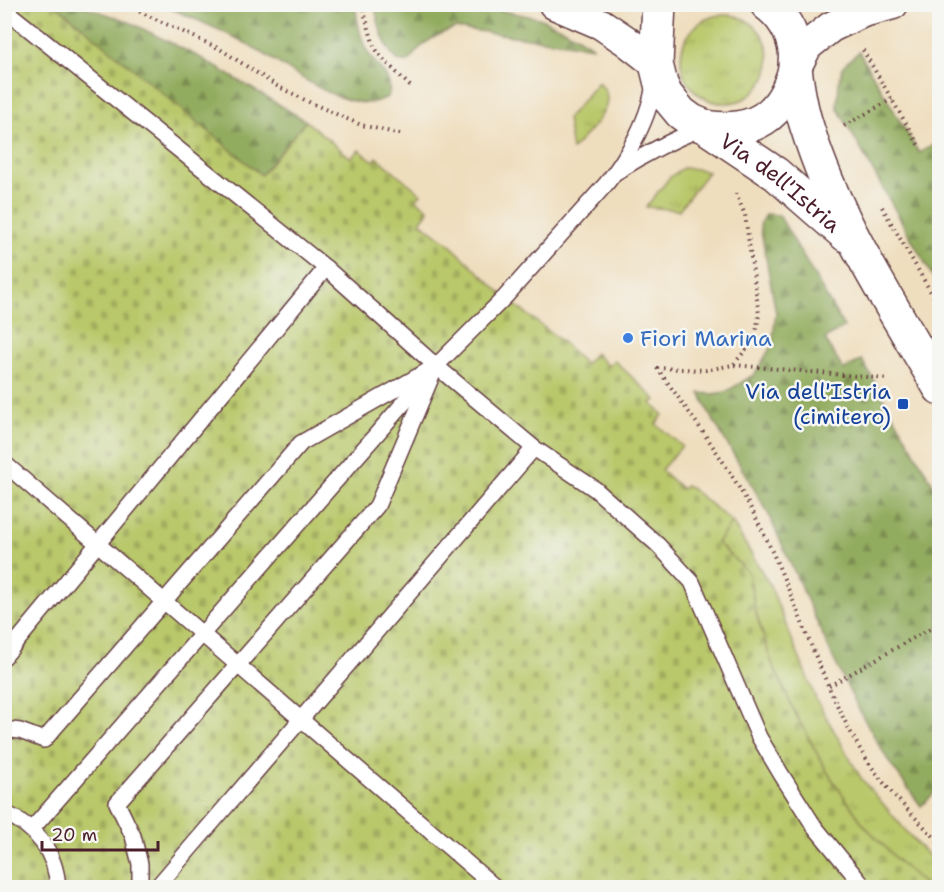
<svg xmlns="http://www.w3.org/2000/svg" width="944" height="892" font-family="'Shantell Sans',sans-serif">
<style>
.grass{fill:url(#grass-tufts);stroke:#82744b;stroke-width:1.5}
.forest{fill:url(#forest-firs);stroke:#6e6645;stroke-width:1.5}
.cemetery{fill:url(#cemetery-stones);stroke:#82744b;stroke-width:1.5}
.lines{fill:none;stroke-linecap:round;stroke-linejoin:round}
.lane-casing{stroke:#633c41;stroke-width:18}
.street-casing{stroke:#633c41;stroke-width:33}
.primary-casing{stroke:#633c41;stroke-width:36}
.path{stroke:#633c41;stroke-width:4;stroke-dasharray:1.5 4.5;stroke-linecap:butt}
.lane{stroke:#fff;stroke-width:15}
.street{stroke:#fff;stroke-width:30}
.primary{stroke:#fff;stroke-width:33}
.shop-dot{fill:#3f7fe0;stroke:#f6f6f2;stroke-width:2}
.transit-dot{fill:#1a4fb4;stroke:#f6f6f2;stroke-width:2}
.labels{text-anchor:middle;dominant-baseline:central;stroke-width:5;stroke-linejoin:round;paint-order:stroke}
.street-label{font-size:22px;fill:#4a1f2b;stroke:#f6f6f2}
.shop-label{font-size:22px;fill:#366cbe;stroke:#f6f6f2;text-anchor:start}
.transit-label{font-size:22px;fill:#164399;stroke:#f6f6f2;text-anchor:end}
</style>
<defs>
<pattern id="grass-tufts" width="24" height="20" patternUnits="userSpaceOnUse" patternTransform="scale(1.5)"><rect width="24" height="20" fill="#b9c86b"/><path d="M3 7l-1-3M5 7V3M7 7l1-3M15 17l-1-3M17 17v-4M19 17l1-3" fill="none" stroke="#a1ab5d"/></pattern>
<pattern id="forest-firs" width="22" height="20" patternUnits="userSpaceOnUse" patternTransform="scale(1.5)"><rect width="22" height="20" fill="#92ac5f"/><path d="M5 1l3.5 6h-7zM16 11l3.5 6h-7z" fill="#798b4f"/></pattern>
<pattern id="cemetery-stones" width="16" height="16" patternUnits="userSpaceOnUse" patternTransform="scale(1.5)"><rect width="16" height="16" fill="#b9c86b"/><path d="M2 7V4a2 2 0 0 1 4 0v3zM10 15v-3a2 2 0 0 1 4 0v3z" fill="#a1ab5d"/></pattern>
</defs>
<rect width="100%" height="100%" fill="#f6f6f2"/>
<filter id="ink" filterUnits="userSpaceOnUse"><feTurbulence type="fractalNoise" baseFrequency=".0167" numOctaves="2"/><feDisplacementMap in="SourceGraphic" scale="12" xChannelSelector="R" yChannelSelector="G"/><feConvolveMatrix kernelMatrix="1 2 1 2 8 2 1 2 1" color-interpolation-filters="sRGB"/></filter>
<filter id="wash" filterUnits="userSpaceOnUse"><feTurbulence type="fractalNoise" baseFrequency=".008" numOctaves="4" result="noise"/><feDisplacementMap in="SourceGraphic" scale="24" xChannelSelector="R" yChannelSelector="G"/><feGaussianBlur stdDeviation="1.35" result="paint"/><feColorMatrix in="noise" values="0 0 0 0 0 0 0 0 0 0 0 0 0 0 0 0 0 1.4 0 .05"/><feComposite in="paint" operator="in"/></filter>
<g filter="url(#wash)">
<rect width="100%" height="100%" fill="#efdebe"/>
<!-- grass -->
<g class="grass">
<circle cx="725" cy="59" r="44"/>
<path d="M598,82C624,103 587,132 572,150L567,119Z"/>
<polygon points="683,168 698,169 708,172 679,210 646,207 670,177"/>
<polygon points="732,522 770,585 816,699 861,778 918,845 939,865 939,887 927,887 899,862 863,824 827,772 793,709 771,661 755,609 749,573 717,543"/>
</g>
<!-- forest -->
<g class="forest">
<polygon points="56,5 80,5 127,21 201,58 306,121 261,175"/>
<path d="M163,5H355C357,19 359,33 365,47C372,65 396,76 388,97C381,100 374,103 366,103C327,101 281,62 247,44C220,29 191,18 163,5Z"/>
<path d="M375,5H471L539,18L566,30L594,47L455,28C441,33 426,40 416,52C413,55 411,61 407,62C388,66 376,18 375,5Z"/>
<polygon points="859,52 919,153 939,142 939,288 837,107 839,82 843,66"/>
<polygon points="765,214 779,215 844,327 825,339 843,370 862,360 939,495 939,789 921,806 889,762 860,712 834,660 766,509 710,415 700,393 712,394 726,392 755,374 772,345 776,313 760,225"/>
</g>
<!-- cemetery -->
<polygon class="cemetery" points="5,4 56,5 261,175 306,121 351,158 359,150 374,161 377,157 421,194 416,199 429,210 420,222 447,242 505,297 560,340 585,364 595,353 608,366 614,360 656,400 651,403 663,415 656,424 682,446 661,470 682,489 687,485 732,522 717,543 749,573 755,610 771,661 793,709 827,772 863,824 899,862 927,887 5,888"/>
</g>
<g filter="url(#ink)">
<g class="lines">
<!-- lane casing -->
<g class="lane-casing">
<g id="lane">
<polyline points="4,9 326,268 436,366 534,448 595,489 658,545 692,582 759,737 781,774 814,826 865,888"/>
<path d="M618,171C645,154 671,140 700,129"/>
<polyline points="4,463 496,888"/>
<polyline points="4,657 326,268"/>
<polyline points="4,729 20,731 44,740 301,443 436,366 377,506 117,803 133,836 140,864 140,888"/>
<path d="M4,813C36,826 56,853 58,888"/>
<path d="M32,829L436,366L505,297L606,184C627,158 651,116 654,82"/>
<polyline points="156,888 534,448"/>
</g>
</g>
<!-- street casing -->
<g class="street-casing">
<g id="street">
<polyline points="554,4 601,24 625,40 656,64"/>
<polyline points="795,69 807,46 831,27 863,12 893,4"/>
</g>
</g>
<!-- primary casing -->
<g class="primary-casing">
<g id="primary">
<path id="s1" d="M659,4L656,64L661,84L666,95L681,113L692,121L706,127L776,174L846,235"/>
<path d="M767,4C782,15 792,32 795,50C796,56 795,62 795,68C797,84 802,112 807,127C836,221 890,303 940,388"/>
<path d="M706,127C753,135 783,116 795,69"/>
</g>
</g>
<!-- path -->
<g class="path">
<polyline points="123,4 220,49 277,86 311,103 361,125 400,134"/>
<polyline points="365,4 364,12 374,46 381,57 410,86"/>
<polyline points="863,50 919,146"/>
<polyline points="844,126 892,99"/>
<polyline points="882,207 940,308"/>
<polyline points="734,365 888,379"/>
<path d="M657,368C693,418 731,468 759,524C796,598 819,678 860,749C881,785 911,813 940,843"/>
<polyline points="657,368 706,370 733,365 755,339 759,314 745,215 736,193"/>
<polyline points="829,686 940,623"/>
</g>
<!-- lane -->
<use href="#lane" class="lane"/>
<!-- street -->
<use href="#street" class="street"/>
<!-- primary -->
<use href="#primary" class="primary"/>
</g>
</g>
<!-- markers -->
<circle class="shop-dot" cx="628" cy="338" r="6"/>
<rect class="transit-dot" x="897" y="398" width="12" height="12" rx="3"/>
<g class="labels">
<!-- street labels -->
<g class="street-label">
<text stroke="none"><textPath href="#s1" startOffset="238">Via dell'Istria</textPath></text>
</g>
<!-- shop labels -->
<g class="shop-label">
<text x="640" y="338">Fiori Marina</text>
</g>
<!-- transit labels -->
<g class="transit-label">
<text x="891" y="391">Via dell'Istria<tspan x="891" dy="25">(cimitero)</tspan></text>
</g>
</g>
<!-- margin -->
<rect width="944" height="892" fill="none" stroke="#f6f6f2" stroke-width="24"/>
<!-- scale -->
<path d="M42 841v9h116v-9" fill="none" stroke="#4a1f2b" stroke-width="3"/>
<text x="51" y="841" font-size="18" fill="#4a1f2b" stroke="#f6f6f2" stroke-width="4.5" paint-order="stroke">20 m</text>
</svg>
